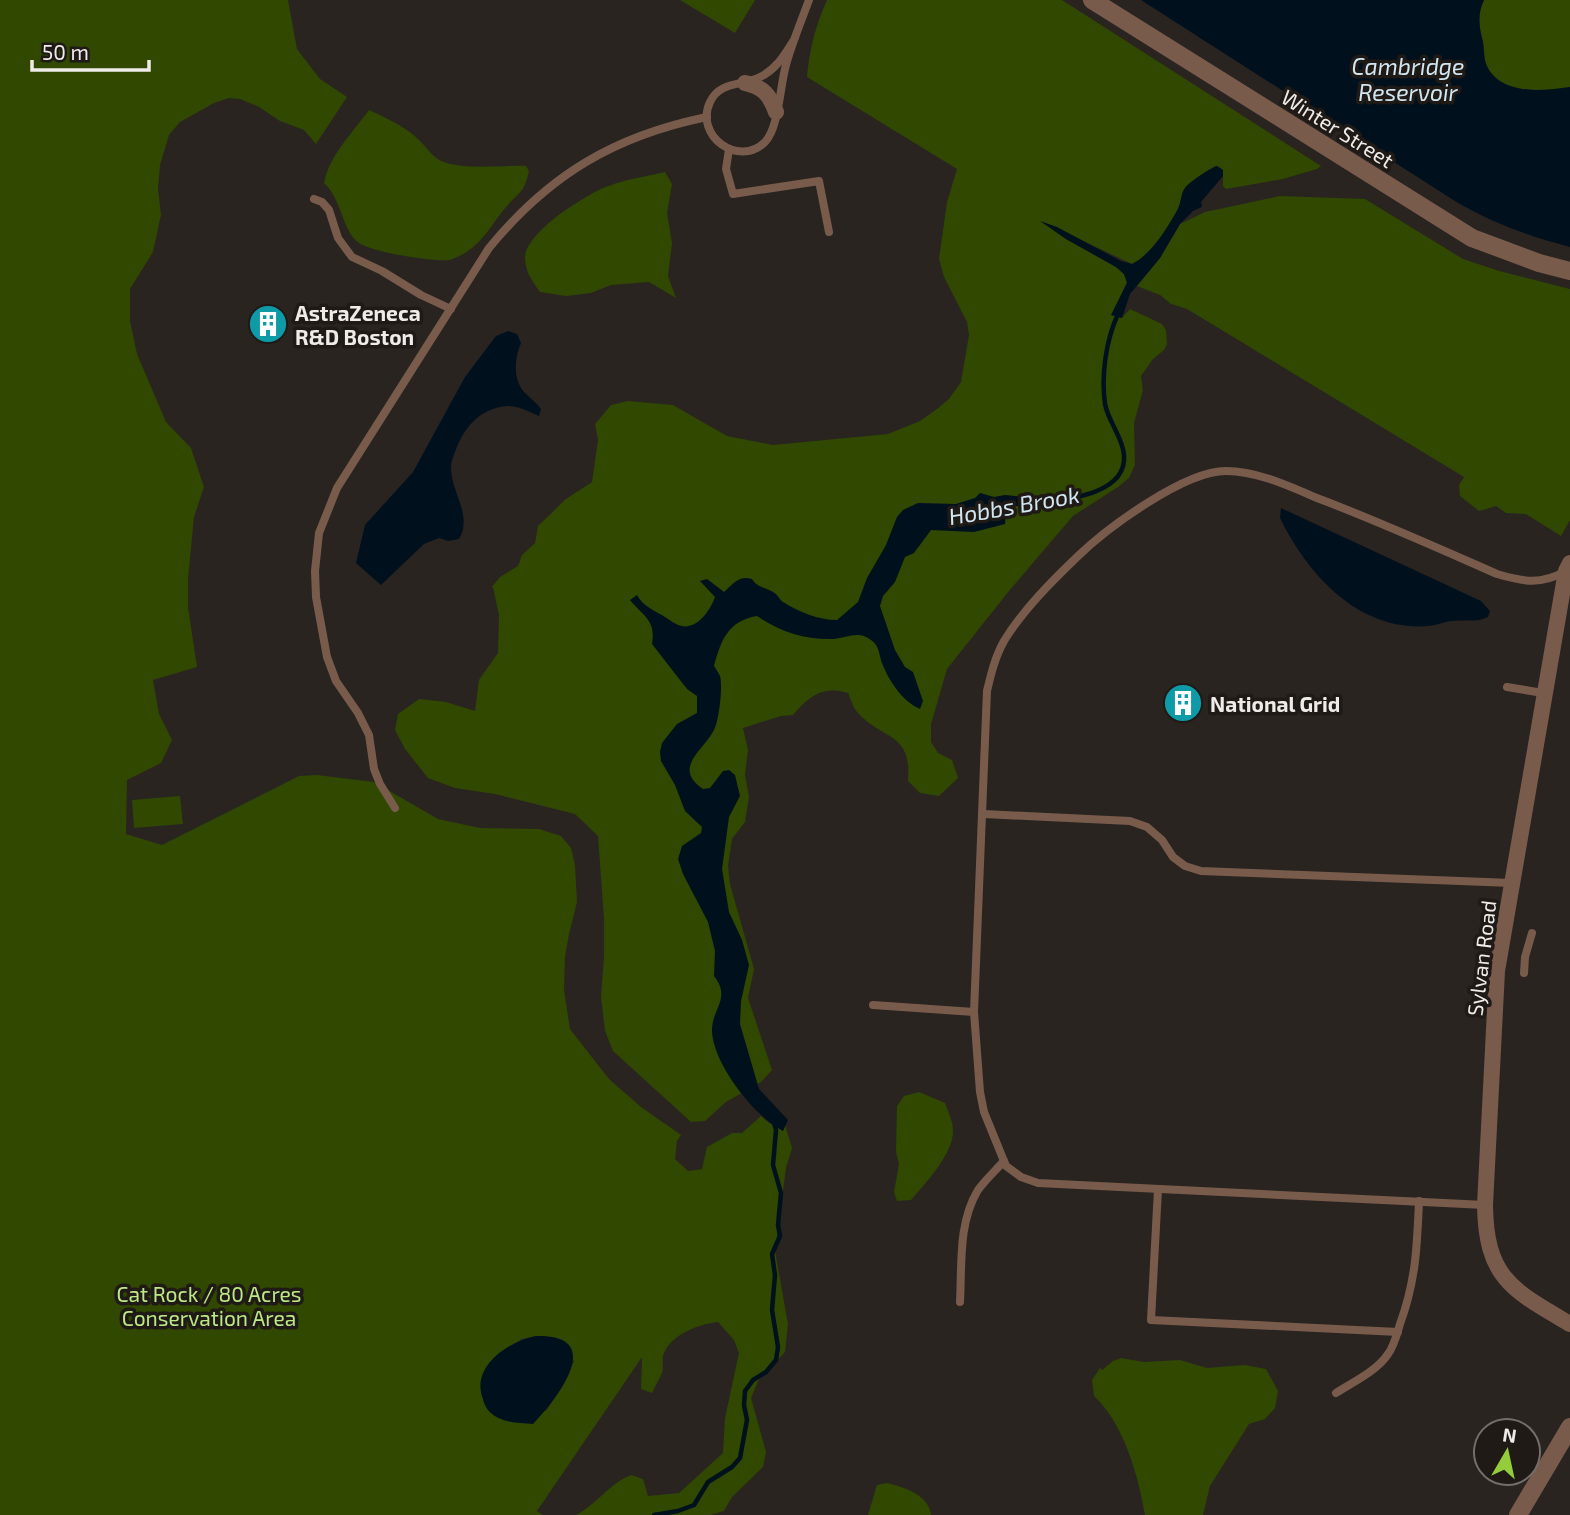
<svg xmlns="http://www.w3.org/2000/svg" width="1570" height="1515" font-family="'Exo 2',sans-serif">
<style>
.green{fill:#304800;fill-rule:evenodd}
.water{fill:#00111d}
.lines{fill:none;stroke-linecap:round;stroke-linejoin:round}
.stream{stroke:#00111d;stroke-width:4.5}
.service{stroke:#795b4c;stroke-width:8}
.minor{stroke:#795b4c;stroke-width:16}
.tertiary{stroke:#795b4c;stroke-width:18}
.labels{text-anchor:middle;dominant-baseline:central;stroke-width:7;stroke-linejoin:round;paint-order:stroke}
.street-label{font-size:21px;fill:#efebe8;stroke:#1f1a16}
.poi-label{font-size:21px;font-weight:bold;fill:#efebe8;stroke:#1f1a16;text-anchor:start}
.park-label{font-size:21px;fill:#bde886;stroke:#1f1a16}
.water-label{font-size:23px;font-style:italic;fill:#d2e6f1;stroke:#1f1a16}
</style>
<rect width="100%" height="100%" fill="#292420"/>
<!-- green -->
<g class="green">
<path d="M0,0H288L297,49L320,79L347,97L316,144L304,130L280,121L259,107L240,99L229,98L214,103L180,122L169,135L160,165L158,189L161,215L153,252L130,289V321L137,354L166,422L191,448L204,487L194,517L188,579V607L197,667L153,680L159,714L172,740L161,763L127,780L126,834L162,845L299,776L317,775L374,782L438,819L480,828L539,829L561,836L571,848L575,865L577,902L569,934L565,957L564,990L570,1029L609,1079L641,1107L681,1135L677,1141L675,1159L688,1171L702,1169L707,1147L732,1133H742L761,1116L769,1123L783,1130L785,1125L792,1148L786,1168L775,1251L788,1324L785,1352L759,1379L751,1398L766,1452L763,1467L732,1497L724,1511L710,1515H576C597,1504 610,1483 631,1475L643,1479L648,1496L679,1493L723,1453L725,1418L739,1353L734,1340L718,1322C699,1324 669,1335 663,1356C662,1362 664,1367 662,1373C659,1380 655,1386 652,1393L641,1389L642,1357L537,1511L543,1515H0ZM536,1336L574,1361L562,1387L546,1411L498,1355L522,1339Z"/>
<polygon points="680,0 755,0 735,33"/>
<path d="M827,0H1062L1321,166L1317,169L1283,179L1226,189L1223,186V170L1217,166C1212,167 1188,183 1185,188C1181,193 1181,203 1178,209C1168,227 1151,255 1132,264L1043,222L1066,239L1116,267L1124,274L1127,282L1112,315L1122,318L1130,309L1162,324L1166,330L1167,344L1164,350L1153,359L1141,376L1143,390L1134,423L1135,465L1129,478L1118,487L1073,516L1009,591L947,669L931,724V742L938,753L952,760L958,778L939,796L920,793L908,781C912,732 884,741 858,713C853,708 851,700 848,693C823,685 808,697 793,715L781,716L743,728L748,750L745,775L749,797L745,822L732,839L728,866L730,884L754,969L748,998L772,1070L761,1082L726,1102L705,1121L691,1122L613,1051L605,1031L601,997L604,956V919L598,836L575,814L495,794L455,788L428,778L405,749L395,730L398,714L419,699L446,702L475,711L479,680L498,653L499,615L493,587L491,588L500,577L518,566L522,555L535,543L538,526L566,499L592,482L598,440L595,424L611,405L628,401L673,405L727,436L773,445L888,434L920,421L937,409L949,399L961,382L969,335L967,322L944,277L939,259L947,202L957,169L807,77C809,51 816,24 827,0Z"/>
<path d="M1484,0H1570V87C1544,91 1499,96 1486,64C1484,58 1484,49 1483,42C1479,27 1477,14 1484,0Z"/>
<path d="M369,110C386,118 407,127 420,141C428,149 433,158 444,162C464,170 504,165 526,166L529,171C524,193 521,190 507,206C494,220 485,240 468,251C464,254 454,259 449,260C432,262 372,252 359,243C342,231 342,199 324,183C329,156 353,132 369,110Z"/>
<path d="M665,172L672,184L667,213L672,243L668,276L676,298L649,282L611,285L591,293L566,296L540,292C532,281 525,271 525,257C527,232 580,199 601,189C620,180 644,177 665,172Z"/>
<polygon points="1280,196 1365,199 1463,259 1499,271 1570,289 1570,520 1561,536 1526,514 1506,513 1496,506 1479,511 1460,496 1459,485 1464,477 1187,309 1171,304 1160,295 1137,286 1160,258 1180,224 1205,212"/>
<polygon points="180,796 183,824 134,828 132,800"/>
<path d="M919,1092L945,1103C948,1111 953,1122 953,1130C954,1153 925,1184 911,1200L897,1201L894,1192L899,1164L896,1152L897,1106L904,1096Z"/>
<path d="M1121,1358L1144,1362L1180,1360L1207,1368L1245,1365L1266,1369L1278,1391L1275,1408L1265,1419L1249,1424L1210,1486L1203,1515H1145C1138,1475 1124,1424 1094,1396L1092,1380L1100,1368L1102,1370L1113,1361Z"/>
<path d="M887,1483C904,1487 929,1495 931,1515H868L877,1485Z"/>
</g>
<!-- water -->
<g class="water">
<path d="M1141,0H1484C1477,14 1479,27 1483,42C1484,49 1484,58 1486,64C1499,96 1544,91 1570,87V247C1531,237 1493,223 1458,203Z"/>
<path d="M1217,166L1223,170V176L1201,202L1202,207L1193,211L1180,224L1160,258L1130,294L1122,318L1111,315L1127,283L1124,274L1116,267L1066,239L1040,221L1057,227L1121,261L1132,264C1151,255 1168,227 1178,209C1181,203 1181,193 1185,188C1188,183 1212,167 1217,166Z"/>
<path d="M508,331L517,334L521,343C515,357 513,374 521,388C526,396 536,401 541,409L539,416C530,412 518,406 508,406C480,408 464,427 455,452C453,457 451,462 451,467C451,493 473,515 459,539L448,541L439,538L424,544L381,585L356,563L365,525L413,472L465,377L496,336Z"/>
<path d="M980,493L994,497L1005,495L1050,499V505L1013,506L1006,512L1005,524L974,532L931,530L914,553L905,557L895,582L883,596L880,606L895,650L905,667L913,672L923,701L920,709C902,701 889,681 882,663C878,651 880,644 866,637C856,632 845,638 834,639C805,640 780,632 757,616C728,621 721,640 714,666C716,669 718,672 720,676C723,686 719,721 714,730C703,751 672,768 703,789L710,788L723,771L729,770L735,775L740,796L729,817L722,869L729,912L742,940L749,965L741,1001L740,1024L759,1089L788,1120L783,1131C754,1116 714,1065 712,1032C711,1009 732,999 714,976L715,951L708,922L683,874L678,859L682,846L701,833L702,827L685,811L675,785L661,761L660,752L662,743L677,724L697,713V696L687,689L652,644C656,620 644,617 630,600L637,595C643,605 648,607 658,613C665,616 671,622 678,625C696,632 710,611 715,597L700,581L707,579L724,592C733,584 739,575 752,579C758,589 768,587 776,594C778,596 780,600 783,602C799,612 818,620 837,620L858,602L867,578L886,545L897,517L903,510L918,503L956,504L975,498Z"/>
<path d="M1281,508L1481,601L1490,611L1488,617C1476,623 1464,619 1451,621C1444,622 1437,625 1429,626C1359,632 1308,575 1280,518Z"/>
<path d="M536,1336C608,1334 557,1399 533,1424C519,1423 502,1423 491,1413C487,1410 484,1404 483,1399C470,1367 509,1341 536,1336Z"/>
</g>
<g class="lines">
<!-- stream -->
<g class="stream">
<path d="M1044,502C1071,499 1127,493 1124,455C1123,438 1108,421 1105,404C1101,375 1106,340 1118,314"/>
<polyline points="654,1515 678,1511 694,1505 708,1482 732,1467 740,1458 747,1420 744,1405 745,1391 753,1380 766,1372 776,1360 778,1347 772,1310 775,1275 772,1254 780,1236 778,1225 781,1193 773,1165 776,1130 774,1123"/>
</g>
<!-- service -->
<g class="service">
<path d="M795,38C785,54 777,69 760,77C742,86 720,81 710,102C694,136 739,168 765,142C779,128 780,85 786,65C792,43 801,22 809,0"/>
<polyline points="729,149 726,169 733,194 819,181 829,232"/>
<polyline points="314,199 322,202 329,210 338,238 352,257 382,271 421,295 451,309"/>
<polyline points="1507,687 1543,693"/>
<path d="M395,808L380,784L374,769L369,735L358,713L336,681L327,657L316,597L315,571L319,533L337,488L489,248C549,175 614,136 707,117"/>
<polyline points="984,814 1130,821 1147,827 1162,840 1173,857 1185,866 1201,871 1512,883"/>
<polyline points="1524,973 1525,957 1532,933"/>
<polyline points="873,1005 974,1012"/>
<polyline points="1158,1189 1151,1320 1398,1332"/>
<path d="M1485,1205L1038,1183L1021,1177L1006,1166L984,1112L980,1092L974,1012L987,691C991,674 995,657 1004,641C1023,610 1051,582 1077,557C1107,528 1184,471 1226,471C1257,471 1289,486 1317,498C1378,521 1438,548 1497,574C1524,582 1541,585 1566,571"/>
<path d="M960,1302C962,1265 958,1223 978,1190C985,1180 996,1170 1004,1161"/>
<path d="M1336,1393C1353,1382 1377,1371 1388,1354C1394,1346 1397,1334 1400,1324C1416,1280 1417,1247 1419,1201"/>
</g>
<!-- minor -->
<g class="minor">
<path d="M745,83C763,87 770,95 776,112"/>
<path d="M1570,563L1566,571L1497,971L1485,1205C1486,1278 1512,1290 1570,1324"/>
</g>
<!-- tertiary -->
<g class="tertiary">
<polyline points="1092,0 1472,238 1539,263 1570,271"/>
<polyline points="1518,1515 1570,1427"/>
</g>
</g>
<!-- icons -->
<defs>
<g id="building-disc" transform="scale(2.0125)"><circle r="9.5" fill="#0f9aa8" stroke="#1f1a16"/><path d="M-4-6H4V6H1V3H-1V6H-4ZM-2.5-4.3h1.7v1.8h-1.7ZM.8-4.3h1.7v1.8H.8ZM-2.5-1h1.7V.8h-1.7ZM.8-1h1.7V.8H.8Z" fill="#fff"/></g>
</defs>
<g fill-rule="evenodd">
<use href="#building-disc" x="268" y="324"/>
<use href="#building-disc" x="1183" y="703"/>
</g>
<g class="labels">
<!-- street labels -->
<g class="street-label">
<text transform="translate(1338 128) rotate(32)">Winter Street</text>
<text transform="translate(1481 958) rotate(-83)">Sylvan Road</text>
</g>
<!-- poi labels -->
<g class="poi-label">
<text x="295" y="312">AstraZeneca<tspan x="295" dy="24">R&amp;D Boston</tspan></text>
<text x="1210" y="703">National Grid</text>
</g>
<!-- park labels -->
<g class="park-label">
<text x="209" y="1293">Cat Rock / 80 Acres<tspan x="209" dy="24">Conservation Area</tspan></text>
</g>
<!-- water labels -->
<g class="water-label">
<text x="1408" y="66">Cambridge<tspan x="1408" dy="26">Reservoir</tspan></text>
<text transform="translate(1014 505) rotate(-10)">Hobbs Brook</text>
</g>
</g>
<!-- north arrow -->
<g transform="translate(1507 1452) rotate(9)"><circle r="33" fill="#1f1a16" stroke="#726e6a" stroke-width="2"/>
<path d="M0-5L12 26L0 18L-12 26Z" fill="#95cc3b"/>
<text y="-10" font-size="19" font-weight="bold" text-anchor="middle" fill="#efebe8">N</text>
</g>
<!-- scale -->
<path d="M32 60v10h117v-10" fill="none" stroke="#efebe8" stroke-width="3.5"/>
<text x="42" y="60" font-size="21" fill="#efebe8" stroke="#1f1a16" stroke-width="5" paint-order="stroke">50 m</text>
</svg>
